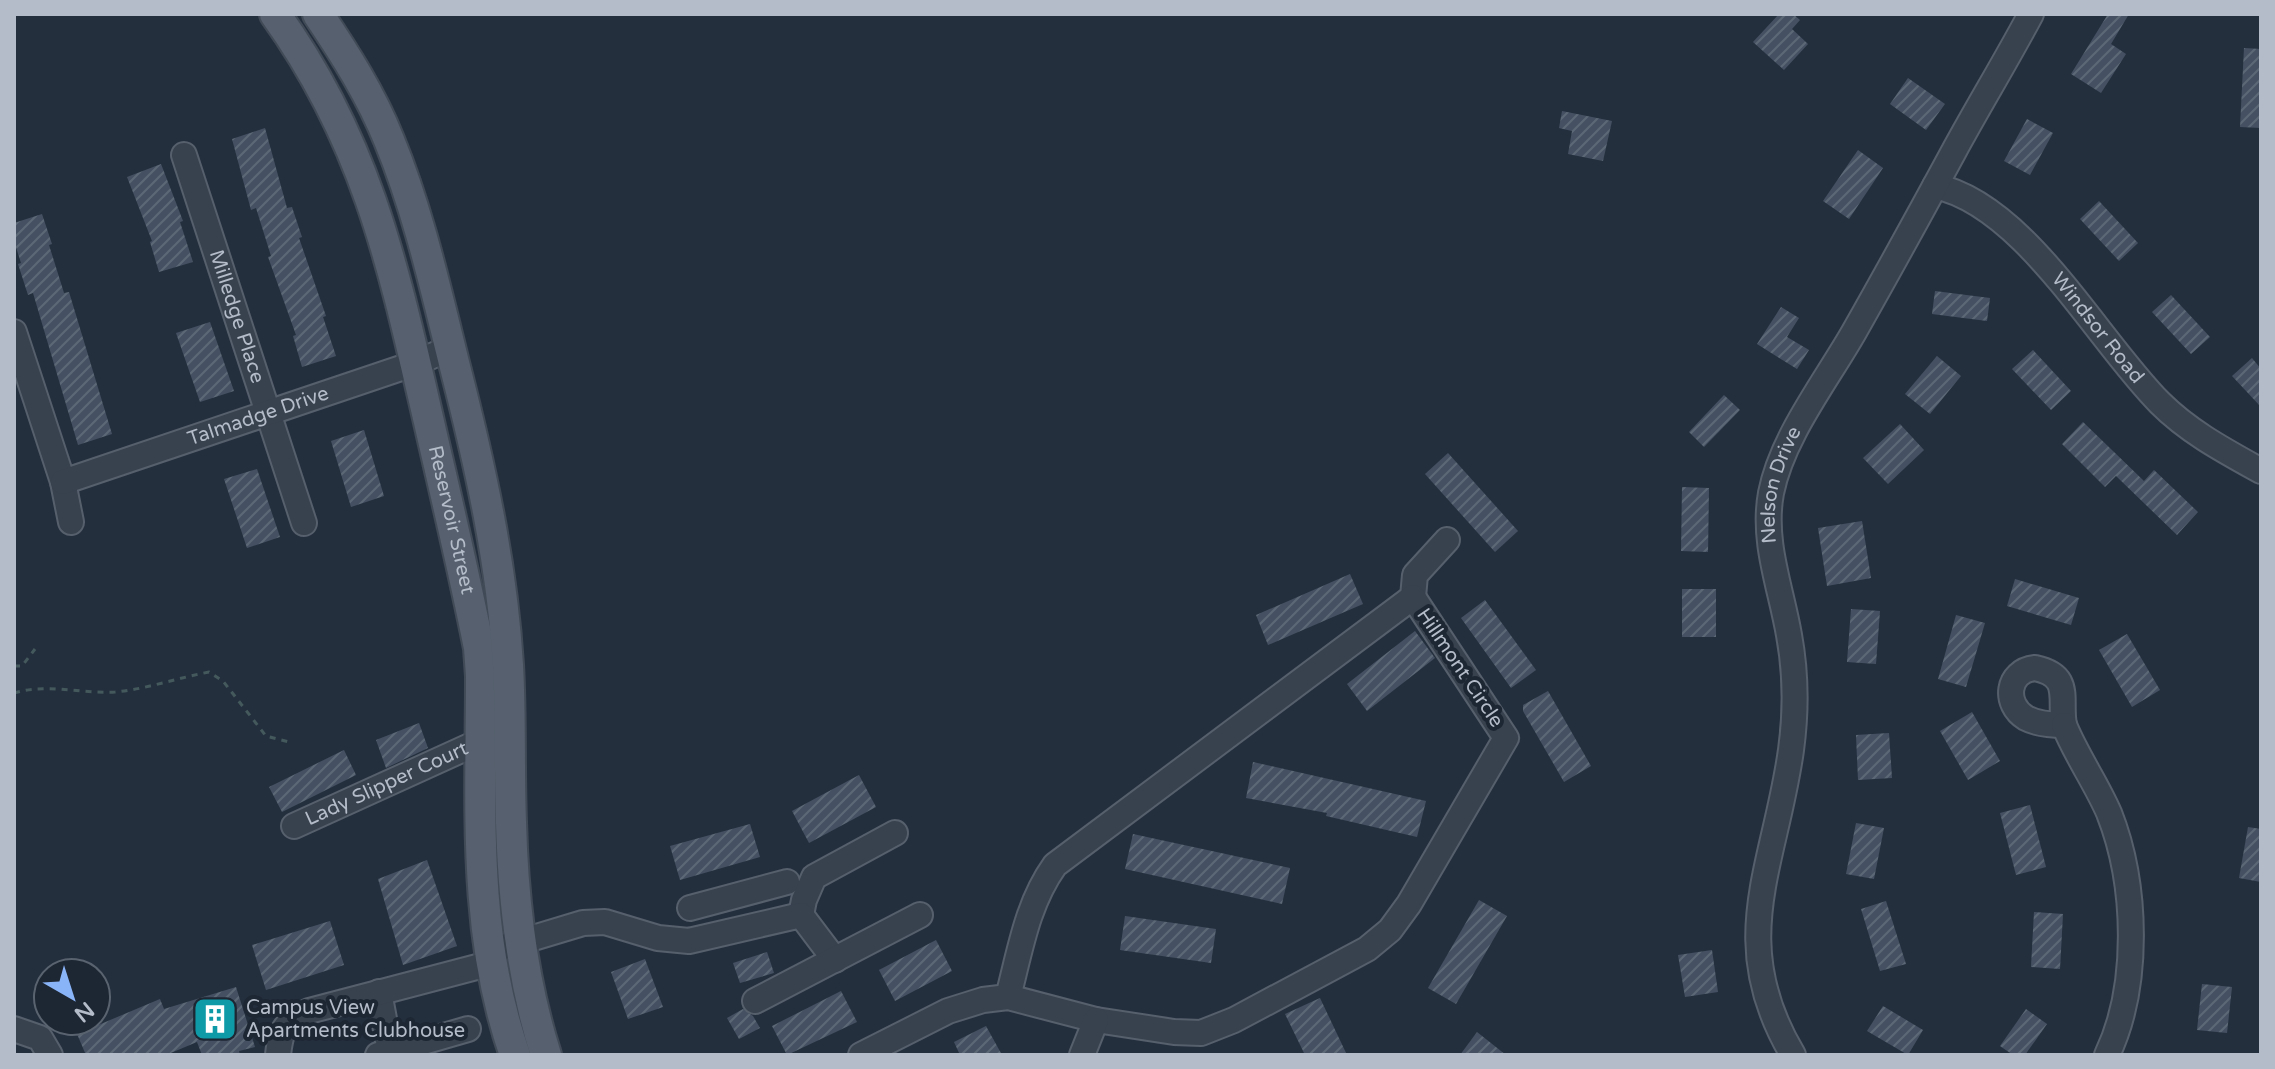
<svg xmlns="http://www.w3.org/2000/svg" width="2275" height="1069" font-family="'Varela Round',sans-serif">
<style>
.building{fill:url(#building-hatch)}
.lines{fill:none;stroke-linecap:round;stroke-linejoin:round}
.minor-casing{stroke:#565f6c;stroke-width:28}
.major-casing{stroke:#414a57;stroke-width:34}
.path{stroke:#44595c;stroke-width:3;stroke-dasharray:6 6;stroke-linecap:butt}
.minor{stroke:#38414e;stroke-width:24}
.major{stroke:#56606e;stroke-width:30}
.labels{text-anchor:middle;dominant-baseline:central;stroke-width:8;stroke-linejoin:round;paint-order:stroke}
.street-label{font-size:20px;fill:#b4bcc9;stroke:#1d2633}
.poi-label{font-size:20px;fill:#b4bcc9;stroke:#1d2633;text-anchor:start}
</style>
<defs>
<pattern id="building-hatch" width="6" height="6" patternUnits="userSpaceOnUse" patternTransform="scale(2)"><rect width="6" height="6" fill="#455162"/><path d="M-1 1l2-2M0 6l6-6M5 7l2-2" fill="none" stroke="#5d6877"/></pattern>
</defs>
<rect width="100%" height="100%" fill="#242f3e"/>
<!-- building -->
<g class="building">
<polygon points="1779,14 1793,14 1800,20 1792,29 1808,44 1784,70 1753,42"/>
<polygon points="2108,14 2129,14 2111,44 2126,54 2101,93 2071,74"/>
<polygon points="2244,48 2261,49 2261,128 2240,127"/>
<polygon points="1908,78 1945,104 1926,130 1890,104"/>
<polygon points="1562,111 1612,121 1603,161 1568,154 1572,131 1559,128"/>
<polygon points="2027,119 2053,133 2030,175 2004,161"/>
<polygon points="265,128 287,208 292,207 302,237 299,238 326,316 323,317 336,356 302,367 293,336 296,335 268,257 271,256 256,208 251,210 232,139"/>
<polygon points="1858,150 1883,168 1849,219 1823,201"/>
<polygon points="161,164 183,221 180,222 193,262 159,272 150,242 152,241 127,177"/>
<polygon points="2099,201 2138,243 2119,261 2080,219"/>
<polygon points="42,214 52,244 49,245 64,293 69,292 112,434 78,445 33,293 28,295 18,264 21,263 14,241 14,223"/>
<polygon points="1935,291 1990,298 1987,321 1932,314"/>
<polygon points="2171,295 2210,337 2191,354 2152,312"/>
<polygon points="1781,307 1799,318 1787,337 1809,350 1797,369 1757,344"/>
<polygon points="210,322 234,391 200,402 176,333"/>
<polygon points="2033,350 2071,391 2051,410 2012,369"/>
<polygon points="1937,356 1961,376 1930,414 1905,394"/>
<polygon points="2252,358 2261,369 2261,407 2232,376"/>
<polygon points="1724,395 1740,410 1704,447 1689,432"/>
<polygon points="2083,422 2144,481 2154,470 2198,512 2177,535 2116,476 2105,487 2062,444"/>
<polygon points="1900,424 1924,450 1888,484 1863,458"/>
<polygon points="364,430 384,496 351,507 331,441"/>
<polygon points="1448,453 1518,531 1495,552 1425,474"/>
<polygon points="257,469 280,537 247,548 224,479"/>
<polygon points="1682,487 1709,488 1708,552 1681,551"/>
<polygon points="1862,521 1871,578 1827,586 1818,528"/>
<polygon points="1350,574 1363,604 1268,645 1256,615"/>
<polygon points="2015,579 2079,598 2071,625 2007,606"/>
<rect x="1682" y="589" width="34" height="48"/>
<polygon points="1485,600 1536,670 1511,688 1461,618"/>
<polygon points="1851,609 1880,611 1876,664 1847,662"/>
<polygon points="1956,615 1985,623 1966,687 1938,679"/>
<polygon points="1415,631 1435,658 1367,711 1347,684"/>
<polygon points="2127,634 2160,690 2132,707 2099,650"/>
<polygon points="1548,691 1591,766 1564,782 1523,711 1523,705"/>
<polygon points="1972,712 2000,761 1968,780 1940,731"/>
<polygon points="419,723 428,748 386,768 376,740"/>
<polygon points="1889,733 1892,778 1858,780 1856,735"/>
<polygon points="344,750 356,775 282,812 269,787"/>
<polygon points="1253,762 1426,801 1417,837 1326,816 1327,813 1246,798"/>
<polygon points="859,775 876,807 809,843 792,811"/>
<polygon points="2030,805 2046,867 2016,875 2000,813"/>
<polygon points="1856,823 1884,828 1874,879 1846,874"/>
<polygon points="750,824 760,857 680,880 670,846"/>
<polygon points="2248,827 2261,829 2261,882 2239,878"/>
<polygon points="1133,834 1290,868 1282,904 1125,869"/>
<polygon points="427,860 457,946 403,965 378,879"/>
<polygon points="1479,900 1507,916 1456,1004 1428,988"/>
<polygon points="1886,901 1906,964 1880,971 1861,909"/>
<polygon points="2034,912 2063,914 2060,969 2031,967"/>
<polygon points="1125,916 1216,929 1211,963 1120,950"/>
<polygon points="330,921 344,965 266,990 252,945"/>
<polygon points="936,940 952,971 895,1001 879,970"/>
<polygon points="1712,950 1718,992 1685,997 1678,955"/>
<polygon points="767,952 774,973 740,983 733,963"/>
<polygon points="645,959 663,1007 628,1019 611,972"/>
<polygon points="2202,984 2232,987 2227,1033 2197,1030"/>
<polygon points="236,987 255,1047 239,1051 240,1055 202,1055 197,1042 166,1055 86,1055 77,1034 160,999 164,1009"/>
<polygon points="841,991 857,1022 787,1055 772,1026"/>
<polygon points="1320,998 1347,1055 1305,1055 1285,1014"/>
<polygon points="1883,1006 1923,1030 1908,1055 1867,1031"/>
<polygon points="743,1009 753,1016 760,1028 739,1039 727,1018"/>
<polygon points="2026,1009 2047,1024 2025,1055 2013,1055 2000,1046"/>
<polygon points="986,1026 1002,1055 960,1055 954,1042"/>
<polygon points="1477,1032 1506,1055 1460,1055"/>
</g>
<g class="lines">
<!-- minor casing -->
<g class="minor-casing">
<g id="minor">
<path id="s1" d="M184,155L304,523"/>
<path id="s2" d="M1935,186C2025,205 2097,340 2160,403C2189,432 2225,451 2261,471"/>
<polyline points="14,332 63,482 71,522"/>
<path id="s3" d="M63,482L416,363L450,348"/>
<polyline points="1413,597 1415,575 1447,540"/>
<path d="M2035,668C2073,676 2059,699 2064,725C2051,725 2037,724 2026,718C2003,704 2007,671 2035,668Z"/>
<path d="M2064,725C2076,755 2096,783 2109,813C2137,884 2140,986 2107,1055"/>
<path id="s4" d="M294,826L481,741"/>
<polyline points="690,908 787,882"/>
<polyline points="801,915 804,900 814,877 895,833"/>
<polyline points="490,951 583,923 605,922 658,938 689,941 801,915 835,960"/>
<polyline points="379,992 390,1051"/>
<polyline points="755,1001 920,915"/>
<polyline points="14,1029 40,1038 50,1055"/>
<path d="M278,1055C281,1027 285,1024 309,1011L492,963"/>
<polyline points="378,1055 468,1029"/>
<path d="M861,1055L948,1011L983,1000L1008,997L1096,1020L1174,1032L1201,1033L1234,1020L1367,949L1390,930L1409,904L1506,738L1413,597L1055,865C1027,904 1020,951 1008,997"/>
<polyline points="1082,1055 1096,1020"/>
<path id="s5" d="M1793,1055C1725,941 1775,866 1791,750C1796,713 1796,673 1789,635C1781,588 1762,542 1771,493C1782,437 1826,381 1854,332C1888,272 1921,212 1954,151C1979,105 2006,61 2031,14"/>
</g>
</g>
<!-- major casing -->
<g class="major-casing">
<g id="major">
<path id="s6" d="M275,14C368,143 394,270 429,422C446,497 464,572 479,648L481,676C481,802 472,933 515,1055"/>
<path d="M318,14C345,54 371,95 389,140C419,213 436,291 455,367C480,465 502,564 508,665C511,718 509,770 511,822C513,901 522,980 546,1055"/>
</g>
</g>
<!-- path -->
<g class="path">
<polyline points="14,666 22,666 35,649"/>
<path d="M14,693C48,683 80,694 115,692C147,689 177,678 209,672L223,681L266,736L289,742"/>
</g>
<!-- minor -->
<use href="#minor" class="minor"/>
<!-- major -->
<use href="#major" class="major"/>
</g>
<!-- icons -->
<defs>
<g id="building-square" transform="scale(2.3)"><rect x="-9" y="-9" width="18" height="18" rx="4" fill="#0f9aa8" stroke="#1d2633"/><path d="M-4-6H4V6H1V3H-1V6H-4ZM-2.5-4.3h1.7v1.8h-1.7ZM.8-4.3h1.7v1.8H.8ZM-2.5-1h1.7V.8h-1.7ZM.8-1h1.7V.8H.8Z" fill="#fff"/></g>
</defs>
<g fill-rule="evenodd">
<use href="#building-square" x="215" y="1019"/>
</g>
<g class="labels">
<!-- street labels -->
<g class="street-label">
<text stroke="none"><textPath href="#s1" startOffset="170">Milledge Place</textPath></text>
<text stroke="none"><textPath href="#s2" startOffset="220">Windsor Road</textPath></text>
<text stroke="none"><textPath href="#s3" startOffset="206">Talmadge Drive</textPath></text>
<text stroke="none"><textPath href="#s5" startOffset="584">Nelson Drive</textPath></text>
<text stroke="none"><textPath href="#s6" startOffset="540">Reservoir Street</textPath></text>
<text transform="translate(1460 668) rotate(56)">Hillmont Circle</text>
<text stroke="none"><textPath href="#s4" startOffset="102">Lady Slipper Court</textPath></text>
</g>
<!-- poi labels -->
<g class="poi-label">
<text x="246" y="1008">Campus View<tspan x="246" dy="23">Apartments Clubhouse</tspan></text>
</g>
</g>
<!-- border -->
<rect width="2275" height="1069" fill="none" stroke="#b4bcc9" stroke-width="32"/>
<!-- north arrow -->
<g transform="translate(72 997) rotate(141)"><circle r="38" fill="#1d2633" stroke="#59626f" stroke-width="2"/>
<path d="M0-6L14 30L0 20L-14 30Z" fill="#8ab4f8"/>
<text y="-12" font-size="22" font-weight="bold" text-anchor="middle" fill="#b4bcc9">N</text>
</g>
</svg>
